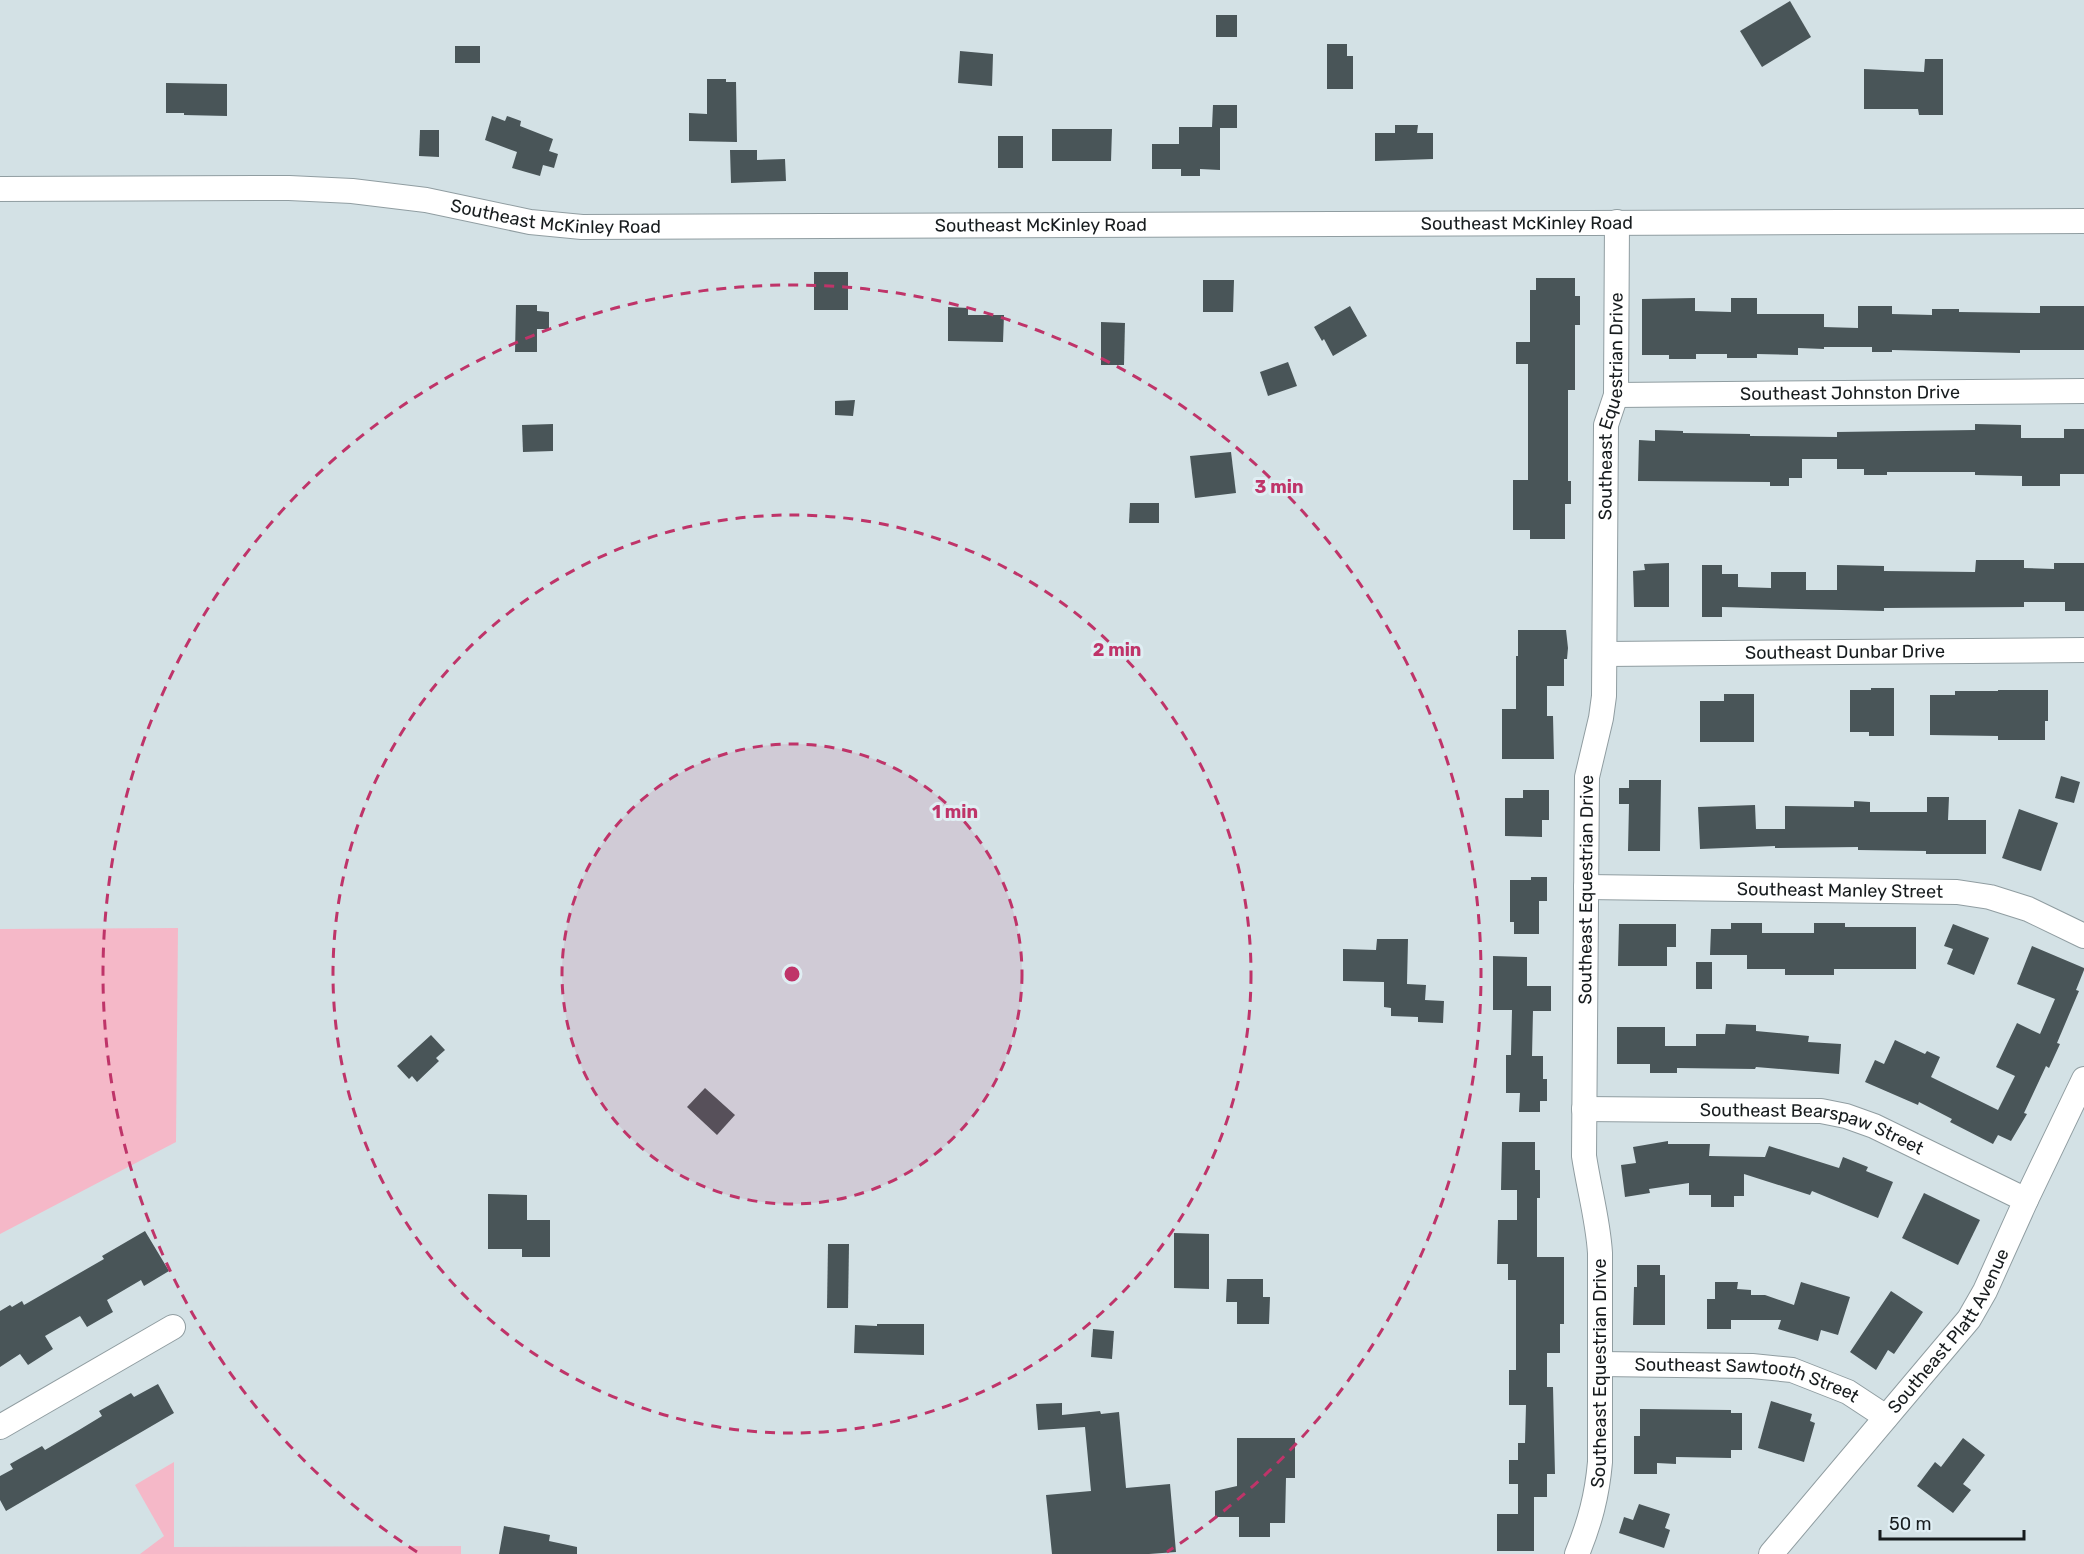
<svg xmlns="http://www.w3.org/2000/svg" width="2084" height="1554" font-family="Rubik,sans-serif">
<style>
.green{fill:#f5b8c8}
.building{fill:#495558}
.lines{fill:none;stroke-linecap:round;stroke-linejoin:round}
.minor-casing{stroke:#909da1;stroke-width:26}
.minor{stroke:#fff;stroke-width:24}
.ring{fill:none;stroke:#bf3469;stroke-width:3;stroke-dasharray:10 8}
.labels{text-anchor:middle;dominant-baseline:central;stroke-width:6;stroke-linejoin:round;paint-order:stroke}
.street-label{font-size:18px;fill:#171c1e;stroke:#e0eef3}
.centre{fill:#bf3469;stroke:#e0eef3;stroke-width:3}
.ring-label{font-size:18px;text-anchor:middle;font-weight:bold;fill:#bf3469;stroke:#e0eef3;stroke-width:6;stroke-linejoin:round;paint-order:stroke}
</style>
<rect width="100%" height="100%" fill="#d3e1e5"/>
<!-- green -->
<g class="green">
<polygon points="178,928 176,1142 0,1234 0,929"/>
<polygon points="174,1462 174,1547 461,1546 461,1554 140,1554 164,1536 135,1485"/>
</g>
<!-- building -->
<g class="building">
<polygon points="1790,1 1811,37 1762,67 1740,31"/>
<rect x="1216" y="15" width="21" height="22"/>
<polygon points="1327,44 1347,44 1347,56 1353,56 1353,89 1327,89"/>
<rect x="455" y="46" width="25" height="17"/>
<polygon points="960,51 993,54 992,86 958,83"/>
<polygon points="1925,59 1943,59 1943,115 1919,115 1918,109 1864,109 1864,69 1924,72"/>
<polygon points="707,79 726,79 726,82 736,82 737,142 689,141 689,113 707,114"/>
<polygon points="166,83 227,84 227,116 184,115 184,113 166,113"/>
<polygon points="1213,105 1237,105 1237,128 1220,128 1220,170 1200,169 1200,176 1181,176 1181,169 1152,169 1152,144 1179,144 1179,127 1212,127"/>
<polygon points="492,116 505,121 507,116 521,121 520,126 553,139 549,151 558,154 554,168 543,165 540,176 512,168 517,152 485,140"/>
<polygon points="1395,125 1418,125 1417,133 1433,133 1433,159 1375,161 1375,133 1395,133"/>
<polygon points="1052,129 1112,129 1111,161 1052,161"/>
<polygon points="420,130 439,130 439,157 419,156"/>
<rect x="998" y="136" width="25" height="32"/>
<polygon points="730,150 757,150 757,160 785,159 786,181 731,183"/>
<rect x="814" y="272" width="34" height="38"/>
<polygon points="1536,278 1575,278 1575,296 1580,296 1580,325 1575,325 1575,390 1568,390 1568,481 1571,481 1571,504 1565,504 1565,539 1530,539 1530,530 1513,530 1513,480 1528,480 1528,364 1516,364 1516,342 1530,342 1530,290 1536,290"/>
<polygon points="1203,280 1234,280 1233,312 1203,312"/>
<polygon points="1695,298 1695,311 1731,312 1731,298 1757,298 1757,314 1824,314 1824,327 1858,328 1858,306 1892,306 1892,314 1932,315 1932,309 1959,309 1959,312 2040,313 2040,306 2084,306 2084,350 2020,350 2020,353 1892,350 1892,352 1872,352 1872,347 1824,347 1824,349 1798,348 1798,355 1757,354 1757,358 1727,358 1727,354 1696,354 1696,359 1669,359 1669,355 1642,355 1642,299"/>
<polygon points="516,305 537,305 537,311 549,312 549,329 537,329 537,352 515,352"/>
<polygon points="1350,306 1367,336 1333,356 1324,339 1322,341 1314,327"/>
<polygon points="948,307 968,308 968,315 1004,315 1003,342 948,341"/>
<polygon points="1101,322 1125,323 1124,365 1101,365"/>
<polygon points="1288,362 1297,386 1268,396 1260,372"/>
<polygon points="855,400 853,416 835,415 835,401"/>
<polygon points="553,424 553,451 523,452 522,425"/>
<polygon points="1975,424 2021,425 2021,438 2064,438 2064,429 2084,429 2084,474 2060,474 2060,486 2022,486 2022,476 1975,475 1975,472 1887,472 1887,475 1864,475 1864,469 1837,469 1837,459 1802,459 1802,478 1789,478 1789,486 1770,486 1770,482 1638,481 1639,440 1655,441 1655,430 1683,431 1683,433 1750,434 1750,436 1837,437 1837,432 1975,430"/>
<polygon points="1231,452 1236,493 1195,498 1190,456"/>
<polygon points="1130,503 1159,503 1159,523 1129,523"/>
<polygon points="1976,560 2024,560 2024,568 2054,569 2054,563 2084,563 2084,611 2065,611 2065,602 2024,602 2024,607 1884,608 1884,611 1722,607 1722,617 1702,617 1702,565 1722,565 1722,574 1738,574 1738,587 1771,588 1771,572 1806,572 1806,590 1837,590 1837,565 1884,566 1884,571 1975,572"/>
<polygon points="1669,563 1669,607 1634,607 1633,571 1645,570 1644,564"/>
<polygon points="1518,630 1566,630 1568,648 1567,659 1564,659 1564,686 1547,686 1547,716 1553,716 1554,759 1502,759 1502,709 1516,709 1516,656 1518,656"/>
<polygon points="1871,688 1894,688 1894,736 1869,736 1869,732 1850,732 1850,690 1871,690"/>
<polygon points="1998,690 2048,690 2048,721 2045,721 2045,740 1998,740 1998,736 1930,735 1930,695 1955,695 1955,691 1998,691"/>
<polygon points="1724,694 1754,694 1754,742 1700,742 1700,701 1724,701"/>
<polygon points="2061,776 2080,782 2074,803 2055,798"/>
<polygon points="1629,780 1661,780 1660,851 1628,851 1629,804 1619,804 1619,788 1629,788"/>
<polygon points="1523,790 1549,790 1549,820 1542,820 1542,837 1505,836 1505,798 1523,798"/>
<polygon points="1927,797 1949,797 1948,820 1986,820 1986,854 1926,854 1926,851 1858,850 1858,847 1775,848 1775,846 1700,849 1698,807 1755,805 1756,829 1785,829 1785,806 1854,807 1854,801 1870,802 1870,812 1927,812"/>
<polygon points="2019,809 2058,823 2041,871 2002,858"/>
<polygon points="1531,877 1547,877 1547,901 1539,901 1539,934 1514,934 1514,922 1510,922 1510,880 1531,880"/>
<polygon points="1731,923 1762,923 1762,933 1814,933 1814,923 1845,923 1845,927 1916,927 1916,969 1834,969 1834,975 1785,975 1785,969 1747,969 1747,955 1710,955 1711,929 1731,929"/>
<polygon points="1619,924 1676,924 1676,947 1667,947 1667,966 1618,966"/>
<polygon points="1953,924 1989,938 1974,975 1947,964 1953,949 1944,946"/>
<polygon points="1377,939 1408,939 1407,984 1426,985 1425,1000 1444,1001 1443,1023 1418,1022 1418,1017 1391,1016 1391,1008 1384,1007 1384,982 1343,981 1343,949 1376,950"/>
<polygon points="2032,946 2084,968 2084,970 2076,990 2079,991 2057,1043 2060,1044 2049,1068 2046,1066 2024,1113 2027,1114 2011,1141 1998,1135 1993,1144 1950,1122 1952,1119 1919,1102 1918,1105 1865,1082 1875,1060 1884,1064 1895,1040 1925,1054 1927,1051 1940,1057 1931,1077 1998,1110 2015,1076 1996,1067 2017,1023 2040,1034 2055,999 2017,984"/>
<polygon points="1493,956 1527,957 1527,986 1551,986 1551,1011 1533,1011 1532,1056 1543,1056 1543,1079 1547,1079 1547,1101 1540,1101 1540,1112 1519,1112 1520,1093 1506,1093 1506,1055 1511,1055 1512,1010 1493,1010"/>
<rect x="1696" y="962" width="16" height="27"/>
<polygon points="1726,1024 1756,1025 1756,1031 1809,1036 1808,1042 1841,1044 1839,1074 1756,1067 1755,1069 1677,1068 1677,1073 1650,1073 1650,1064 1617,1064 1617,1027 1665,1027 1665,1046 1696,1046 1696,1034 1725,1034"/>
<polygon points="431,1035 445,1050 436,1058 439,1061 417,1082 412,1076 409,1079 397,1066"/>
<polygon points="705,1088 735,1115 717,1135 687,1107"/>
<polygon points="1668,1141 1668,1144 1710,1144 1709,1156 1765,1157 1769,1146 1839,1168 1843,1157 1868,1167 1866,1171 1893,1182 1878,1218 1812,1191 1810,1195 1744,1174 1744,1196 1734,1196 1734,1207 1711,1207 1711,1195 1689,1195 1689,1183 1649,1189 1650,1193 1625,1197 1621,1165 1636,1163 1633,1147"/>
<polygon points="1502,1142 1535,1142 1535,1170 1540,1170 1540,1198 1537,1198 1537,1257 1564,1257 1564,1324 1560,1324 1560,1353 1547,1353 1547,1387 1553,1387 1555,1474 1547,1474 1547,1497 1534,1497 1534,1551 1497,1551 1497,1514 1518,1514 1518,1484 1509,1484 1509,1460 1518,1460 1518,1443 1525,1443 1526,1405 1509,1405 1509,1370 1516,1370 1516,1280 1508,1280 1508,1264 1497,1264 1498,1220 1517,1220 1517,1190 1501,1190"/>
<polygon points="1924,1193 1980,1220 1958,1265 1902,1238"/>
<polygon points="488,1194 527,1195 527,1220 550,1220 550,1257 522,1257 522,1249 488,1249"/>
<polygon points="145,1231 169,1271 144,1286 141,1280 107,1300 113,1312 87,1327 80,1316 45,1336 53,1349 28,1365 20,1354 0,1367 0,1311 10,1305 12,1307 22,1301 24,1305 104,1259 102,1256"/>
<polygon points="1174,1233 1209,1234 1209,1289 1174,1288"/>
<polygon points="828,1244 849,1244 848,1308 827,1308"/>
<polygon points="1637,1265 1660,1265 1660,1275 1665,1275 1665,1325 1633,1325 1634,1287 1637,1287"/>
<polygon points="1227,1279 1263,1279 1263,1297 1270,1297 1269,1324 1237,1324 1237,1302 1226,1302"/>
<polygon points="1715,1282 1738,1282 1737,1289 1751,1290 1751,1295 1765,1295 1794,1305 1801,1282 1850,1297 1838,1335 1821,1330 1818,1341 1778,1329 1781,1320 1731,1320 1731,1329 1707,1329 1707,1299 1715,1299"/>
<polygon points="1891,1291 1923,1312 1894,1354 1888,1350 1876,1370 1850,1352"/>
<polygon points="877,1324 924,1324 924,1355 854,1353 855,1325 877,1326"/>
<polygon points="1093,1329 1114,1331 1112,1359 1091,1357"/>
<polygon points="158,1384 174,1413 6,1511 0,1500 0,1476 13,1469 10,1464 42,1446 45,1450 79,1430 102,1416 99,1411 131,1393 134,1397"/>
<polygon points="1771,1401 1812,1414 1810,1421 1815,1423 1804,1462 1758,1448"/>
<polygon points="1062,1403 1062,1415 1100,1411 1101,1414 1119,1412 1126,1488 1170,1484 1176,1552 1149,1554 1052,1554 1046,1495 1091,1491 1085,1427 1038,1430 1036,1404"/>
<polygon points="1640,1409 1731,1410 1731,1413 1742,1413 1742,1450 1731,1450 1731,1458 1676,1457 1676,1464 1657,1463 1657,1474 1634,1474 1634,1436 1640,1436"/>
<polygon points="1237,1438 1295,1438 1295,1478 1286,1478 1285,1523 1270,1523 1270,1537 1239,1537 1239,1517 1215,1517 1215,1491 1237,1486"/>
<polygon points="1963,1438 1985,1455 1963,1484 1971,1490 1953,1513 1917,1486 1935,1462 1941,1467"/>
<polygon points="1639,1504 1670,1514 1665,1528 1670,1530 1664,1548 1619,1533 1624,1517 1633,1520"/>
<polygon points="504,1526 550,1535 549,1541 577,1547 577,1554 499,1554"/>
</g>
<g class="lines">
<!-- minor casing -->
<g class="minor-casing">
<g id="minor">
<path id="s1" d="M0,189L289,188L352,191L426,200L530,222L582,227L2084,221"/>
<path id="s2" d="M1616,395L2084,391"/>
<path id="s3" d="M1605,654L2084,650"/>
<path id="s4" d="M1586,887L1957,892L1990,897L2028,909L2084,936"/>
<path id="s5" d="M1584,1109L1821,1111L1846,1116L1874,1126L2026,1200"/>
<path id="s6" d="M1601,1364L1752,1366L1792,1370L1848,1392L1886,1417"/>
<polyline points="0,1427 173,1327"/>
<path id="s7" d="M1577,1554C1590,1522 1597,1496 1600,1462V1253C1598,1220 1589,1189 1584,1156L1587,777L1601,718L1604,696L1606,425L1616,395L1617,222"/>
<path id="s8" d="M1771,1554L1969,1319L1985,1291L2026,1200L2084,1079"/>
</g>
</g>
<!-- minor -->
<use href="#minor" class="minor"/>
</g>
<!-- distance rings -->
<circle cx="792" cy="974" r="230" fill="#bf3469" fill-opacity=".12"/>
<g class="ring">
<circle cx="792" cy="974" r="230"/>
<circle cx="792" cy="974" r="459"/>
<path d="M417 1552A689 689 0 1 1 1167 1552"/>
</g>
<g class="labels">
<!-- street labels -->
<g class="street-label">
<text stroke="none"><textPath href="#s1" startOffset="558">Southeast McKinley Road</textPath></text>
<text stroke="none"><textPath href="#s1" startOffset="1530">Southeast McKinley Road</textPath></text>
<text stroke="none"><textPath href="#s1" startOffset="1044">Southeast McKinley Road</textPath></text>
<text stroke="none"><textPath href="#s2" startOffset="234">Southeast Johnston Drive</textPath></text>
<text stroke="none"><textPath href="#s7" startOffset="1155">Southeast Equestrian Drive</textPath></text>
<text stroke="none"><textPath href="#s3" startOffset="240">Southeast Dunbar Drive</textPath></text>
<text stroke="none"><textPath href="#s7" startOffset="669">Southeast Equestrian Drive</textPath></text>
<text stroke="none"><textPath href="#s4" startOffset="254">Southeast Manley Street</textPath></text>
<text stroke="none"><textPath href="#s5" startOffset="231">Southeast Bearspaw Street</textPath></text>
<text stroke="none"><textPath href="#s8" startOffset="286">Southeast Platt Avenue</textPath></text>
<text stroke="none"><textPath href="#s7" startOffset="184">Southeast Equestrian Drive</textPath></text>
<text stroke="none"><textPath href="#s6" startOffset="148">Southeast Sawtooth Street</textPath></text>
</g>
</g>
<circle cx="792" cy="974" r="9" class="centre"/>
<g class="ring-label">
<text x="1279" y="493">3 min</text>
<text x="1117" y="656">2 min</text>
<text x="955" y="818">1 min</text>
</g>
<!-- scale -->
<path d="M1880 1530v9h144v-9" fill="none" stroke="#171c1e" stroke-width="3"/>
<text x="1889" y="1530" font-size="18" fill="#171c1e" stroke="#e0eef3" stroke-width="4.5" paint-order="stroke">50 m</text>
</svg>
